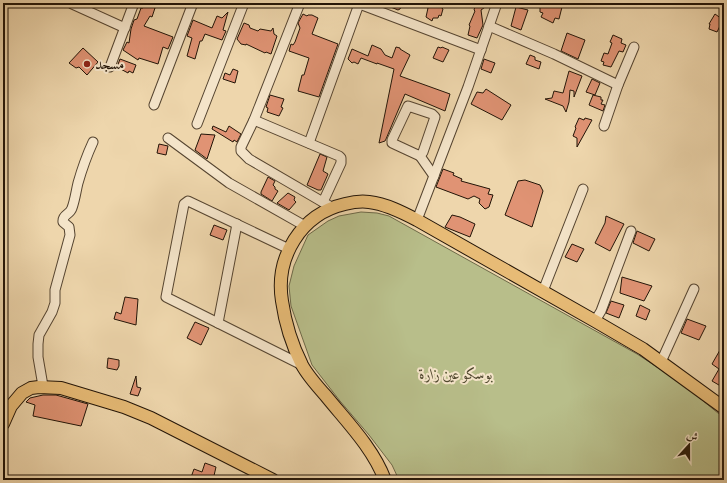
<svg xmlns="http://www.w3.org/2000/svg" width="727" height="483" font-family="Alegreya,Amiri,serif">
<style>
.green{fill:#b8be8a;stroke:#6d6948}
.building{fill:#e09374;stroke:#221407}
.lines{fill:none;stroke-linecap:round;stroke-linejoin:round}
.minor-casing{stroke:#554430;stroke-width:11}
.major-casing{stroke:#221407;stroke-width:14}
.minor{stroke:#f4e4c9;stroke-width:9}
.major{stroke:#e7bb76;stroke-width:12}
.poi-dot{fill:#8f2418;stroke:#f4e4c9;stroke-width:1.5}
.labels{text-anchor:middle;dominant-baseline:central;stroke-width:4;stroke-linejoin:round;paint-order:stroke}
.poi-label{font-size:15px;fill:#221407;stroke:#f4e4c9;text-anchor:start}
.park-label{font-size:15px;font-style:italic;fill:#4f472e;stroke:#f4e4c9}
</style>
<rect width="100%" height="100%" fill="#eed6ac"/>
<filter id="stains"><feTurbulence type="fractalNoise" baseFrequency=".005" numOctaves="4"/><feColorMatrix values="0 0 0 0 .2 0 0 0 0 .09 0 0 0 0 .02 0 0 0 .5 -.17"/></filter>
<radialGradient id="worn" r=".72"><stop offset=".6" stop-color="#630" stop-opacity="0"/><stop offset="1" stop-color="#630" stop-opacity=".3"/></radialGradient>
<!-- green -->
<polygon class="green" points="361,212 377,213 389,216 637,354 680,382 724,418 724,480 399,480 392,465 369,435 340,401 312,365 291,306 289,286 294,266 308,235 328,221 339,216"/>
<!-- building -->
<g class="building">
<polygon points="381,3 403,3 400,9 398,10"/>
<polygon points="427,3 436,3 443,9 441,16 439,15 438,18 433,18 432,21 426,17 428,8 426,7"/>
<polygon points="476,3 491,3 481,10 483,25 477,38 468,35 470,26 469,25 475,11 474,10"/>
<polygon points="542,3 563,3 559,19 555,18 553,23 541,17 543,13 540,12 540,7"/>
<polygon points="144,4 155,8 152,17 150,16 144,26 173,37 168,49 163,47 158,64 139,58 138,60 123,50 127,42 129,43 131,29 134,20 137,19 141,8 143,8"/>
<polygon points="516,7 528,10 521,30 511,26"/>
<polygon points="228,12 223,30 226,31 222,40 205,34 202,41 200,41 195,59 187,56 192,38 187,36 193,20 212,28 217,16 222,18"/>
<polygon points="303,14 307,16 308,15 312,15 318,18 312,34 338,44 319,97 298,91 302,75 304,75 309,58 289,51 291,44 293,45 295,42 300,28 298,23"/>
<polygon points="715,14 722,19 720,26 717,32 709,29 710,24 709,24"/>
<polygon points="244,23 249,25 250,28 258,31 260,29 271,31 273,28 274,34 277,36 271,54 266,52 265,53 246,44 246,45 241,44 237,39"/>
<polygon points="567,33 585,40 578,59 561,51"/>
<polygon points="613,35 622,39 621,43 626,45 623,52 619,51 611,67 603,65 604,62 601,61 604,53 608,54 612,43 610,42"/>
<polygon points="372,45 381,49 385,55 392,58 396,47 400,48 400,49 410,55 400,76 450,94 445,111 405,94 386,139 385,141 379,143 394,69 377,63 377,64 361,58 358,64 354,62 352,63 348,59 352,49 368,56"/>
<polygon points="438,47 441,48 442,47 449,50 443,62 433,58"/>
<polygon points="83,48 98,62 87,75 79,67 76,68 69,63"/>
<polygon points="530,55 535,57 535,60 541,62 539,69 526,64"/>
<polygon points="120,59 136,65 133,73 129,71 128,73 117,67"/>
<polygon points="484,59 495,63 491,73 481,69"/>
<polygon points="233,69 238,71 235,83 223,79 225,73 230,75"/>
<polygon points="569,71 582,76 574,97 574,91 570,90 569,102 566,112 563,106 545,99 552,98 554,91 563,93"/>
<polygon points="592,79 600,83 595,95 586,92"/>
<polygon points="486,89 511,105 502,120 471,104 477,92 483,93"/>
<polygon points="270,95 284,99 281,107 283,108 279,116 267,112 268,108 266,107"/>
<polygon points="593,95 601,97 601,100 603,100 601,104 605,105 603,111 589,105"/>
<polygon points="579,118 584,120 585,118 592,120 577,147 577,138 573,136 576,128 575,127"/>
<polygon points="213,126 226,132 229,126 241,134 237,142 234,140 233,142 212,129"/>
<polygon points="201,134 215,135 207,159 195,150"/>
<polygon points="159,144 168,146 166,155 157,153"/>
<polygon points="320,154 327,157 323,171 328,174 321,190 318,190 307,185"/>
<polygon points="443,169 454,173 453,175 462,179 461,181 490,189 488,194 493,195 489,207 485,209 479,203 480,199 474,196 468,199 436,187"/>
<polygon points="268,177 275,181 273,185 275,187 275,189 278,191 272,201 261,194 261,192"/>
<polygon points="525,180 540,185 543,191 532,227 505,215 518,181"/>
<polygon points="288,193 295,197 294,200 296,202 289,210 277,203"/>
<polygon points="452,215 460,217 475,224 470,237 445,227"/>
<polygon points="606,216 624,224 610,251 595,243 605,223"/>
<polygon points="214,225 227,230 223,240 210,235"/>
<polygon points="637,231 655,239 649,251 633,243"/>
<polygon points="572,244 584,249 577,262 565,257"/>
<polygon points="622,277 652,286 644,301 620,293"/>
<polygon points="125,297 138,299 136,325 114,319 116,312 121,314"/>
<polygon points="611,301 624,305 619,318 606,313"/>
<polygon points="640,305 650,310 646,320 636,316"/>
<polygon points="687,319 706,326 699,340 681,333"/>
<polygon points="195,322 209,328 201,345 187,338"/>
<polygon points="720,350 724,353 724,388 712,381 719,369 712,364"/>
<polygon points="108,358 119,360 119,366 117,370 107,368"/>
<polygon points="136,376 137,387 141,388 138,396 130,394"/>
<polygon points="43,395 56,395 88,404 81,426 33,416 35,405 26,402 30,398"/>
<polygon points="205,463 216,467 213,480 190,480 194,469 202,472"/>
</g>
<g class="lines">
<!-- minor casing -->
<g class="minor-casing">
<g id="minor">
<polyline points="300,3 254,120 241,147 241,151 249,159 333,208"/>
<polyline points="357,3 481,50"/>
<polyline points="723,3 724,3"/>
<polyline points="72,4 125,28"/>
<polyline points="489,26 554,54 618,85"/>
<polyline points="110,67 134,3"/>
<polyline points="154,105 193,3"/>
<polygon points="408,106 432,114 435,117 423,152 420,156 392,143 392,140"/>
<polyline points="254,120 339,156 341,158 341,163 323,202"/>
<polyline points="197,124 244,3"/>
<polyline points="604,126 618,85 634,47"/>
<polyline points="168,138 229,183 305,226"/>
<polyline points="309,143 359,4"/>
<polyline points="420,156 434,176"/>
<polyline points="417,220 468,87 497,3"/>
<polyline points="289,249 188,201 184,204 166,297 302,365"/>
<polyline points="543,291 583,189"/>
<polyline points="595,321 601,311 631,231"/>
<polyline points="218,323 237,224"/>
<polyline points="661,362 694,289"/>
<path d="M43,386L38,357V344L39,335L52,312L55,303V290L70,235L69,227L63,222C62,214 70,215 72,208C75,200 76,191 78,183C82,169 87,155 93,142"/>
</g>
</g>
<!-- major casing -->
<g class="major-casing">
<g id="major">
<polyline points="3,424 11,406 22,393 31,388 39,387 61,388 124,407 151,418 273,480"/>
<path d="M385,480C373,448 347,422 326,396C317,386 308,376 302,365C292,345 285,322 282,301C275,257 301,214 345,204C353,202 361,201 369,202C386,204 402,212 417,220L595,321L643,349L724,408"/>
</g>
</g>
<!-- minor -->
<use href="#minor" class="minor"/>
<!-- major -->
<use href="#major" class="major"/>
</g>
<!-- markers -->
<circle class="poi-dot" cx="87" cy="64" r="4"/>
<g class="labels">
<!-- poi labels -->
<g class="poi-label">
<text x="95" y="64">مسجد</text>
</g>
<!-- park labels -->
<g class="park-label">
<text x="456" y="374">بوسكو عين زارة</text>
</g>
</g>
<!-- margin -->
<rect width="727" height="483" fill="none" stroke="#eed6ac" stroke-width="16"/>
<rect x="4" y="4" width="719" height="475" fill="none" stroke="#221407" stroke-width="2"/>
<rect x="8" y="8" width="711" height="467" fill="none" stroke="#221407"/>
<!-- north arrow -->
<g transform="translate(689 445) rotate(21)" stroke="#f4e4c9" stroke-width="3" paint-order="stroke">
<path d="M0-3L7 15L0 10L-7 15Z" fill="#221407"/>
<text y="-6" font-size="11" font-weight="bold" text-anchor="middle" fill="#221407">ش</text>
</g>
<rect width="100%" height="100%" filter="url(#stains)"/>
<rect width="100%" height="100%" fill="url(#worn)"/>
</svg>
